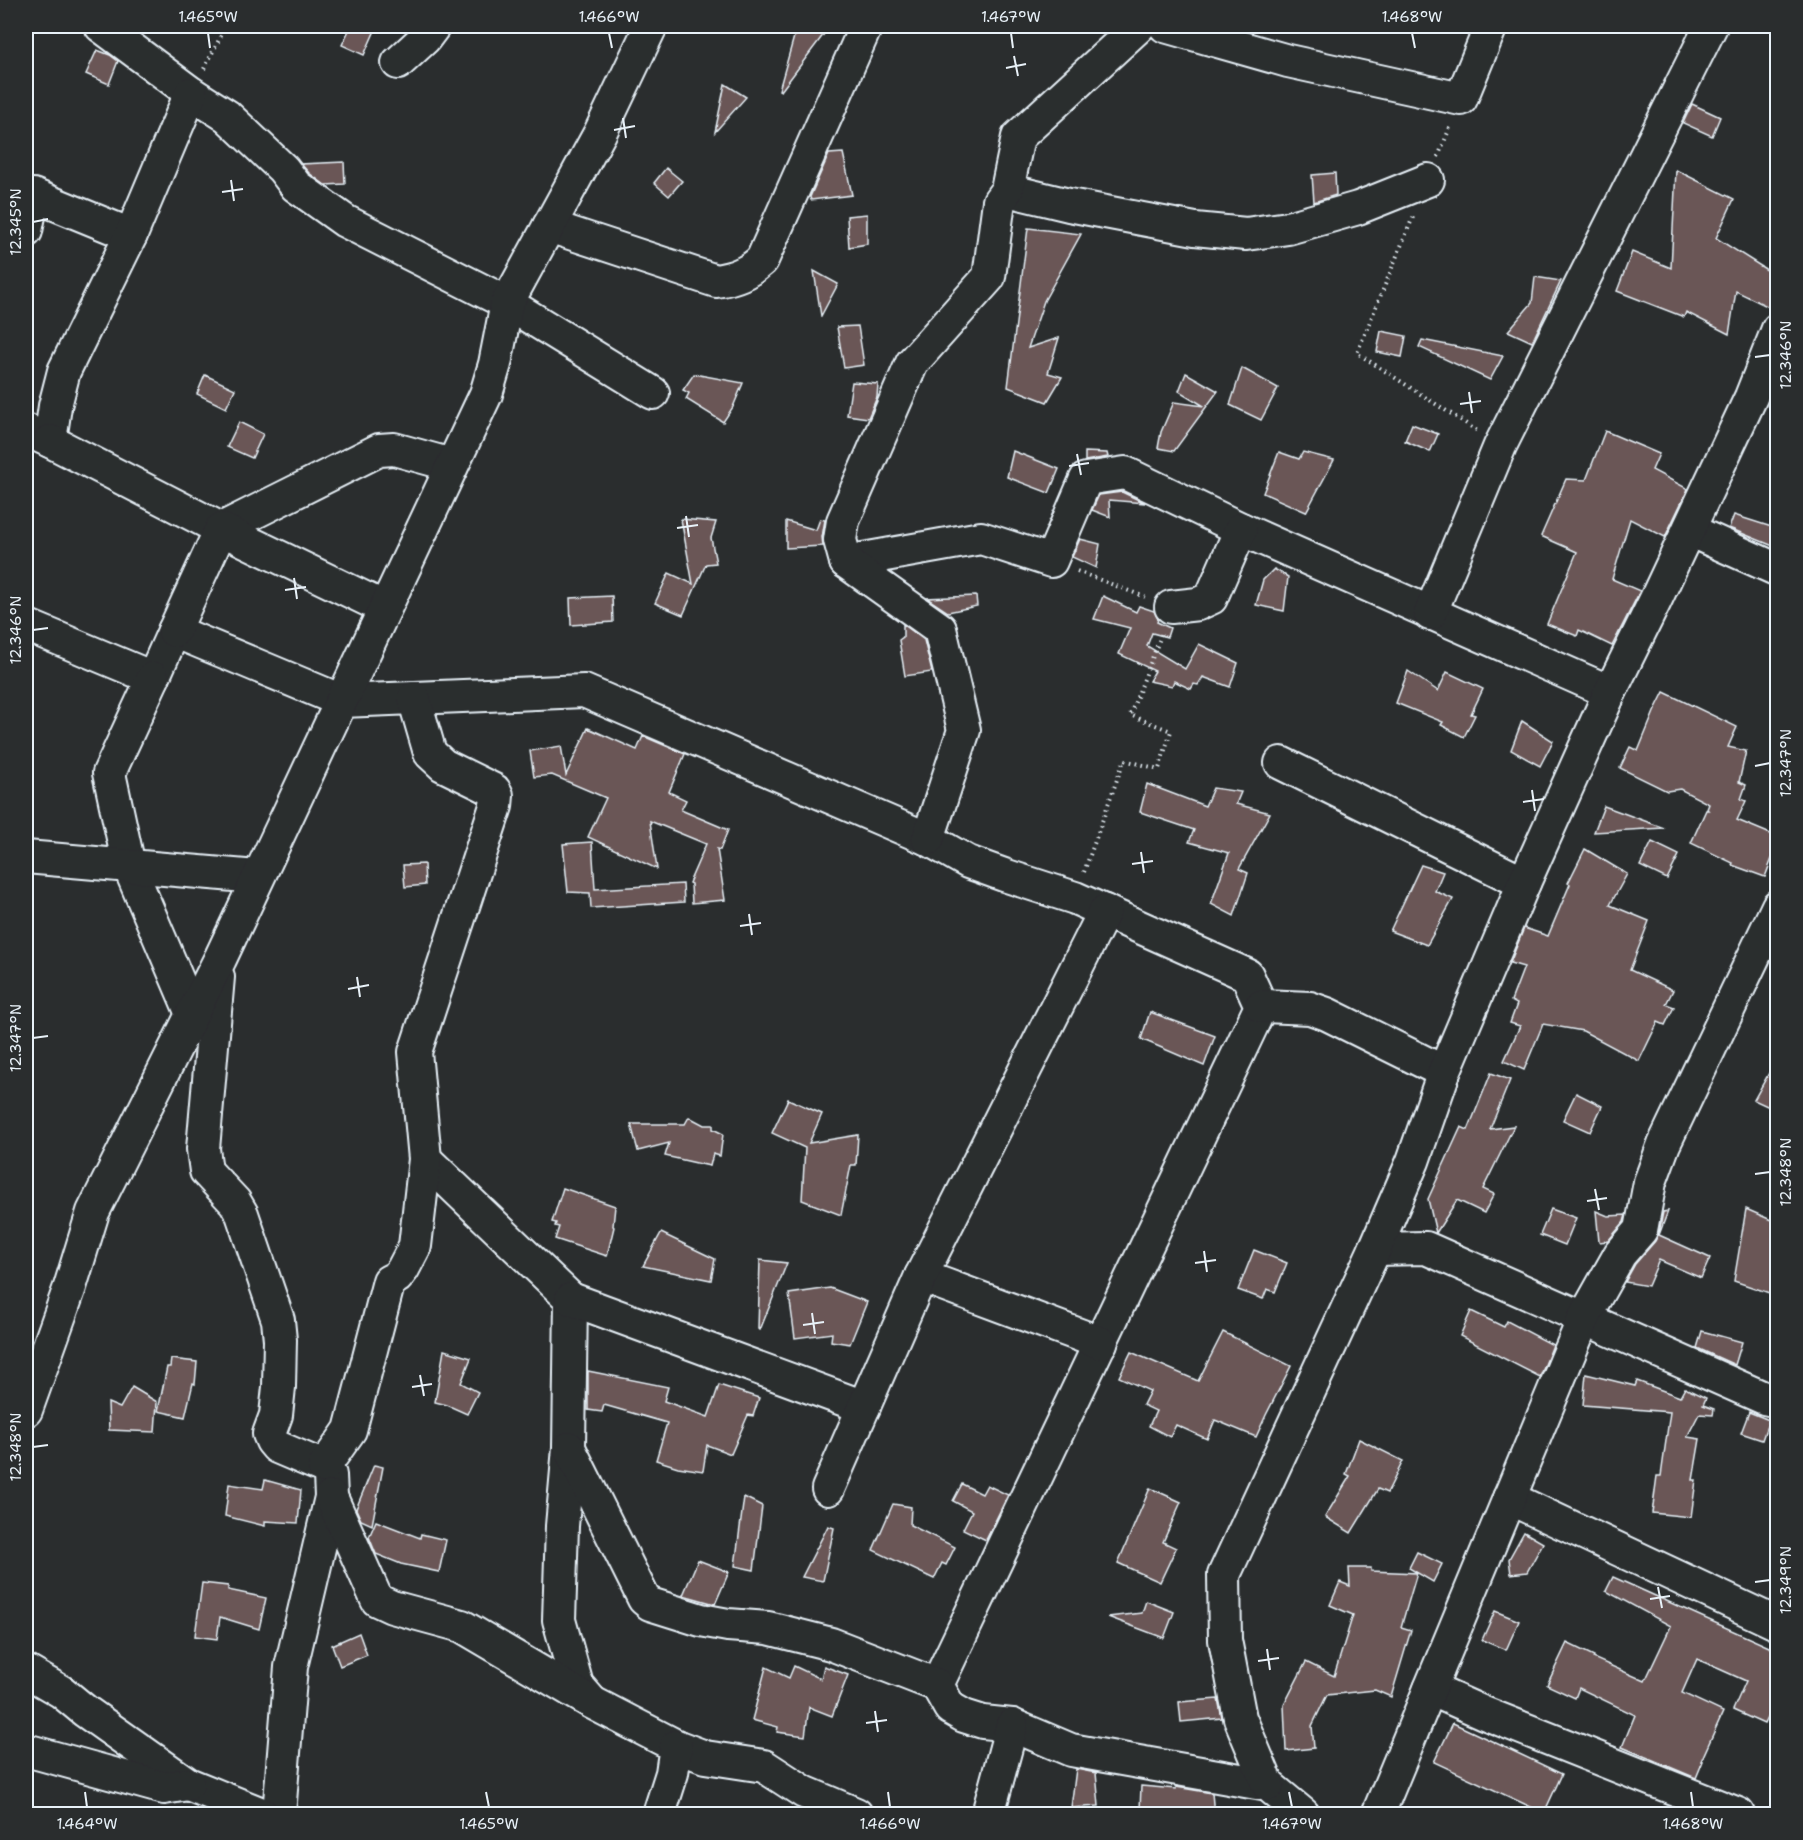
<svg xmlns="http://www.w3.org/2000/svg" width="1803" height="1840" font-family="'Shantell Sans',sans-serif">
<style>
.building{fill:#6a5756;stroke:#e8f1f8;stroke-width:1.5}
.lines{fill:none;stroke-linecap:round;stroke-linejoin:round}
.minor-casing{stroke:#e8f1f8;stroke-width:36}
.path{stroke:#e8f1f8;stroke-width:4;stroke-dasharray:1.5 4.5;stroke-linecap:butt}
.minor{stroke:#2a2d2e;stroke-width:32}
.ticks{fill:none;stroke:#e8f1f8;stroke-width:2}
.neatline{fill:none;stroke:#e8f1f8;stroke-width:2}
.ticks-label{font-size:15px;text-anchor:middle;fill:#e8f1f8}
</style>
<rect width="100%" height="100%" fill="#2a2d2e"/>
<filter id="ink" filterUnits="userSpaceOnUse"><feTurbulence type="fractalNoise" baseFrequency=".0167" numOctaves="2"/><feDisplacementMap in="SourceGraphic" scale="12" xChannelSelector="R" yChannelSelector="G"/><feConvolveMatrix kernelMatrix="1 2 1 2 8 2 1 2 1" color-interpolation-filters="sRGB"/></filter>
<g filter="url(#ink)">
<!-- building -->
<g class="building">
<polygon points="351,26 377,26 364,55 342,45"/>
<polygon points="797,26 830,26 781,91 779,90"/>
<polygon points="97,50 110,55 118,61 109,84 86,74"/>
<polygon points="725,84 746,97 715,132"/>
<polygon points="1692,104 1720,117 1712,136 1683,123"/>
<polygon points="843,153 852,195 811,200 810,197 829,154"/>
<polygon points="344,162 345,184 325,185 309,173 301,164"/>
<polygon points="666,168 682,181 669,196 654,183"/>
<polygon points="1676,170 1734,199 1716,238 1778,277 1778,293 1771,308 1736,291 1729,334 1686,312 1684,317 1617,291 1632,252 1671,268"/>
<polygon points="1335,173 1336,195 1314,202 1312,175"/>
<polygon points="867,214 867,244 849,247 847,216"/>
<polygon points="1028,228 1081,234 1044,301 1028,348 1059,338 1048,373 1062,377 1047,402 1008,387"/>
<polygon points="814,271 838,284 821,316"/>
<polygon points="1535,277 1561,281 1532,342 1508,331 1532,303"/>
<polygon points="858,326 864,365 844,368 837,327"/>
<polygon points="1381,331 1406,336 1402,357 1377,352"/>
<polygon points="1422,340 1503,356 1490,380 1419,347"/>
<polygon points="1242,368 1278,388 1261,420 1230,405"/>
<polygon points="1186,373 1218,391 1174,451 1158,448 1161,432 1174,402 1204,406 1179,391"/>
<polygon points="694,374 743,383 733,407 723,422 686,399 689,393 683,390"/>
<polygon points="205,375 235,389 226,408 197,394"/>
<polygon points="852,382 878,384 877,397 868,418 847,415"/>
<polygon points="239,422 263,434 252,458 227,447"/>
<polygon points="1412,424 1438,434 1430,452 1405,441"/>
<polygon points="1605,431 1659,454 1652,470 1688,489 1665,537 1630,519 1612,579 1640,591 1612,646 1579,630 1577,636 1547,624 1577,552 1541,536 1566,479 1586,480"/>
<polygon points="1013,451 1059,469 1049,493 1007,477"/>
<polygon points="1085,452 1107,453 1108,457 1085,461"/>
<polygon points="1279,452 1299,459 1303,452 1334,460 1306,512 1263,493"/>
<polygon points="1122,492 1145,503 1109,500 1110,517 1092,510 1099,495"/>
<polygon points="1734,515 1778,529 1778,548 1729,528"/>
<polygon points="681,519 716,522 711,538 716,563 706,564 683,615 655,603 669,573 693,584"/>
<polygon points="820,519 825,520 822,537 823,546 786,548 786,521 816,530"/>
<polygon points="1080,539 1100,544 1096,568 1072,557"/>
<polygon points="1274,569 1288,577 1284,611 1256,605 1263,580"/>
<polygon points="612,596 613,622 571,625 570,598"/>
<polygon points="976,596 977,606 948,612 927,598"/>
<polygon points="1103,596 1136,612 1139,606 1154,611 1158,619 1157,622 1170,628 1167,637 1152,633 1147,646 1185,669 1199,644 1238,663 1230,687 1203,677 1198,685 1194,684 1191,689 1174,681 1172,686 1149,681 1155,671 1119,654 1130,628 1094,619"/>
<polygon points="903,624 924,640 932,672 905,676 899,640 903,637"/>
<polygon points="1408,671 1438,691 1447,672 1483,689 1471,714 1475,715 1464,737 1441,725 1443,722 1396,703"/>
<polygon points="1664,692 1737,727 1728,747 1746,751 1739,782 1746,785 1741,799 1746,801 1737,820 1778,837 1778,858 1773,856 1765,877 1732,865 1733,863 1691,843 1706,810 1708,810 1707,809 1709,804 1680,789 1667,791 1620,768 1630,747 1638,751 1654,712"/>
<polygon points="1522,721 1553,741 1540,766 1511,750"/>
<polygon points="588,728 637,750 643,736 685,754 669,792 686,800 681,810 728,830 720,850 717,849 725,900 692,903 691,884 689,883 706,844 650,821 657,869 588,837 606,798 552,775 534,777 530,751 561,746 566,775"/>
<polygon points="1147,784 1205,806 1213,788 1241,792 1236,804 1270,813 1239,869 1248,873 1234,916 1211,904 1229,853 1189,842 1194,830 1140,812"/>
<polygon points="1604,806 1664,828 1594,832"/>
<polygon points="592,842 595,889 683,884 684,902 591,908 590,893 568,892 563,844"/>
<polygon points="1652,842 1679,855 1667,879 1640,866"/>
<polygon points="1585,849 1627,874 1610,905 1649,921 1630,970 1673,990 1666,1004 1674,1007 1665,1025 1658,1022 1639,1061 1583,1031 1543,1024 1524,1070 1504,1061 1520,1026 1510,1023 1517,1004 1511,1001 1524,967 1510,963 1524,928 1548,936 1570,884 1568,883"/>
<polygon points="424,864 425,885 405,887 403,865"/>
<polygon points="1421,865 1443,872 1435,891 1453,899 1427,945 1390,931"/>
<polygon points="1150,1012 1215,1036 1204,1066 1141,1039"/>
<polygon points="1778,1057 1778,1111 1754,1100"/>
<polygon points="1491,1073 1510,1080 1490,1129 1514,1126 1483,1189 1494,1194 1484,1213 1457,1200 1436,1233 1428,1199 1461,1127 1468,1130"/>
<polygon points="1576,1093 1602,1106 1590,1132 1563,1120"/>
<polygon points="788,1099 822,1114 809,1143 858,1135 856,1165 851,1165 841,1215 802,1200 805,1148 772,1133"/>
<polygon points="689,1117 704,1125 713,1125 713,1129 723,1134 720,1156 713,1154 710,1166 665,1156 669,1143 638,1151 631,1124 685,1124"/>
<polygon points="563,1188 615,1206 613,1226 614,1227 607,1256 555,1239 559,1227 555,1226 556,1223 552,1222"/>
<polygon points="1551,1209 1576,1218 1565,1245 1540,1235"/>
<polygon points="1746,1209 1778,1223 1778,1296 1734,1281"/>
<polygon points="1596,1211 1608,1216 1626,1215 1624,1222 1608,1241 1599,1242"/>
<polygon points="1668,1211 1659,1235 1710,1258 1701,1278 1659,1260 1648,1286 1625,1282 1635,1264 1655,1241 1659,1233 1663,1212"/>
<polygon points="661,1233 715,1259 711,1280 643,1266"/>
<polygon points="1254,1250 1287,1263 1275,1292 1267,1289 1263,1299 1238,1290"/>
<polygon points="760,1260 787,1263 760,1330 758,1329"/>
<polygon points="830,1288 867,1302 850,1344 831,1341 832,1333 795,1338 789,1294"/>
<polygon points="1471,1311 1504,1327 1507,1321 1553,1345 1540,1377 1460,1336"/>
<polygon points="1702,1331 1742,1342 1735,1365 1697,1348"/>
<polygon points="1223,1332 1291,1366 1266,1415 1256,1437 1215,1420 1207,1439 1176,1425 1170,1437 1149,1426 1156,1411 1143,1405 1150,1391 1119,1377 1131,1352 1198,1381"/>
<polygon points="444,1350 471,1358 461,1383 478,1392 467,1414 447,1405 435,1402"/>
<polygon points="171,1359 197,1362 195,1384 193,1383 185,1417 158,1411 167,1367 170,1367"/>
<polygon points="588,1371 668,1387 664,1401 708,1417 719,1385 759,1398 753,1416 748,1415 731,1454 707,1445 703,1471 678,1467 656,1460 667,1423 604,1405 602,1412 588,1410"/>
<polygon points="1586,1374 1635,1386 1637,1381 1680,1397 1685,1388 1706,1398 1703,1405 1714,1409 1713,1415 1699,1414 1687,1437 1700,1439 1693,1480 1696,1480 1691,1517 1652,1513 1657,1476 1661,1476 1670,1412 1583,1405"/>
<polygon points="132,1387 157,1402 155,1432 109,1430 108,1403 120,1408"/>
<polygon points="1749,1412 1769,1420 1762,1440 1741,1433"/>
<polygon points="1359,1439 1403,1461 1387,1493 1378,1489 1351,1533 1325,1517 1350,1476 1346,1474"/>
<polygon points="374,1465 383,1467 372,1525 361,1520 356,1509"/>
<polygon points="265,1480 301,1490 298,1523 265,1521 265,1526 225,1516 229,1484 263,1489"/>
<polygon points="962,1484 982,1494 987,1485 1008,1495 986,1540 963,1529 972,1511 953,1501"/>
<polygon points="1150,1488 1181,1502 1163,1542 1176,1548 1160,1582 1118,1563"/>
<polygon points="744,1497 762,1506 754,1570 735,1566"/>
<polygon points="893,1504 911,1507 910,1525 955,1547 946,1565 942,1563 934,1579 873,1550"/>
<polygon points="376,1521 420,1538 421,1534 446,1540 439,1572 401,1564 376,1554 369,1537"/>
<polygon points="828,1526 834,1528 823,1581 802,1577"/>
<polygon points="1524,1532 1543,1543 1527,1572 1511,1574 1509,1559"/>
<polygon points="1417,1552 1442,1564 1433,1582 1409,1568"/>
<polygon points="698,1560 729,1572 715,1604 683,1595"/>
<polygon points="1349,1568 1371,1568 1371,1571 1417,1573 1401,1627 1411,1630 1391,1697 1375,1690 1327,1695 1312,1726 1314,1748 1286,1751 1284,1705 1306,1662 1334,1676 1353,1615 1330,1605 1340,1582 1350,1586"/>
<polygon points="1613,1577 1778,1651 1778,1695 1764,1724 1733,1710 1746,1681 1697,1659 1682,1693 1723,1712 1701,1761 1703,1761 1696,1778 1622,1747 1635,1715 1579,1688 1575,1698 1547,1685 1567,1643 1594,1656 1593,1658 1645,1681 1671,1626 1606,1591"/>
<polygon points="202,1583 228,1586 228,1590 266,1598 259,1629 220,1617 217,1639 195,1636"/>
<polygon points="1146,1601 1174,1612 1164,1638 1108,1617 1142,1613"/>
<polygon points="1495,1611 1519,1621 1506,1650 1482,1640"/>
<polygon points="359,1633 367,1655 340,1666 332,1645"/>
<polygon points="794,1666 821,1679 824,1666 848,1675 832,1716 809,1707 805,1736 777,1732 778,1727 752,1720 766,1667 789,1678"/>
<polygon points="1218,1699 1222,1718 1181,1722 1179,1702"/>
<polygon points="1453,1723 1562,1774 1544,1813 1434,1762"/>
<polygon points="1076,1769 1096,1773 1099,1806 1071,1808"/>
<polygon points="1141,1786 1176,1789 1176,1787 1212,1793 1214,1815 1185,1815 1185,1812 1140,1810"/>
</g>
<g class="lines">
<!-- minor casing -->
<g class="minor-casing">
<g id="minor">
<polyline points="101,26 191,93 227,116 283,169 296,186 345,221 507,303 653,393"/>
<polyline points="1165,26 1288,61 1461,99 1491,26"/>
<polyline points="398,63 425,38 434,26"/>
<polyline points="1007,190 1069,205 1121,215 1195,229 1246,234 1288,228 1358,208 1428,180"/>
<path d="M549,226L716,281C735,278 748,273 762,260L866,26"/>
<polyline points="26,231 33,195 131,235"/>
<polyline points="26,430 50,441 55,406 64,371 131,235 191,93"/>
<polyline points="50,441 221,529 379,450 394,449 452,465"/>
<polyline points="1689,530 1778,570"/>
<polyline points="846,562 981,538 1051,561 1086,479 1125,473 1241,529 1610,692"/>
<polyline points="1171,607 1198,604 1211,598 1241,529"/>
<polyline points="1430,614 1500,446 1711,26"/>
<polyline points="26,625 153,678 174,631 342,701 584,691 928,839 968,862 1004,875 1075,898 1247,975 1261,1006 937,1685"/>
<polyline points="174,631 221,529 385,608"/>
<polyline points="153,678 109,773 129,866 192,1014"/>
<polyline points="1281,763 1524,883"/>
<polyline points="928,839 964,730 940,629 846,562 840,540 843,521 912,363 989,277 999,201 1007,190 1018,137 1139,26"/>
<polyline points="26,857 257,877"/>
<polyline points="218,977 203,1149 206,1171 235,1202 242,1214 278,1320 280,1340 279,1387 276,1415 269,1434 272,1441 277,1447 324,1467 330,1475 331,1497 291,1667 279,1814"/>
<polyline points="1261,1006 1310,1008 1327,1014 1444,1072"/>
<polyline points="425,1159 571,1299 569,1448 562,1526 559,1620 577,1685 590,1700"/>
<polyline points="1375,1249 1426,1248 1764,1398 1778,1401"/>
<polyline points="921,1276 1101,1343"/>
<polyline points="571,1299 864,1407"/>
<polyline points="26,1410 70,1287 93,1212 220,959 486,394 495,364 507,303 600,133 651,26"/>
<polyline points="569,1448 644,1599 650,1604 701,1620 728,1625 768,1628 831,1644 937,1685 950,1708 964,1716 983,1722 1012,1725 1071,1750 1268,1785 1303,1814"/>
<polyline points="324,1467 350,1430 389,1281 397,1277 403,1269 415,1246 425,1159 415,1052 496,806 497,795 494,790 443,765 430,753 414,698"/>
<polyline points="828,1489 921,1276 1105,911"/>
<polyline points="331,1497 377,1600 392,1607 462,1626 591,1702 676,1746 705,1757 764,1766 804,1792 856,1814"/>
<polyline points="1509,1498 1778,1624"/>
<polyline points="26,1671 62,1692 85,1711 188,1784 262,1814"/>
<polyline points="1430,1689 1484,1713 1738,1814"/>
<polyline points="26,1750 164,1788 188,1784"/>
<polyline points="1268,1785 1240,1718 1225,1640 1224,1575 1375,1249 1413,1161 1444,1072 1524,883 1610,692 1655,601 1751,397 1778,329"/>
<polyline points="659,1814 672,1773 676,1746"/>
<polyline points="988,1814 1012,1725"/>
<polyline points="1378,1814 1584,1318 1620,1254 1641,1230 1650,1182 1664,1144 1778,906"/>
</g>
</g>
<!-- path -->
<g class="path">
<polyline points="204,69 226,26"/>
<polyline points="1438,157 1451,125"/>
<polyline points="1413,217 1357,353 1479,432"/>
<polyline points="1077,571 1145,597"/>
<polyline points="1084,872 1124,760 1159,769 1171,731 1130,715 1162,633"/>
</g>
<!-- minor -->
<use href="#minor" class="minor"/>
</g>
</g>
<!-- ticks -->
<path class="ticks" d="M208,33L210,48M609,33L612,48M1011,33L1013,48M1412,33L1415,48M1014,56L1018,76M1006,68L1026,64M623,118L626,138M614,130L635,126M231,180L234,201M222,192L243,189M33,222L48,219M1755,357L1770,355M1469,392L1472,413M1460,404L1481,401M1077,454L1081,475M1069,466L1089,463M686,516L689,537M677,528L698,525M294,578L297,599M285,590L306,587M33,630L48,628M1755,766L1770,763M1532,790L1535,811M1523,802L1544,799M1141,852L1144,873M1132,864L1153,861M749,914L752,935M740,926L761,923M357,977L360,997M348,989L369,985M33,1038L48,1036M1755,1174L1770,1172M1595,1189L1599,1210M1587,1201L1607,1198M1204,1251L1207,1272M1195,1263L1216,1260M812,1313L815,1334M803,1325L824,1322M420,1375L424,1396M412,1387L432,1384M33,1447L48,1445M1755,1582L1770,1580M1658,1587L1662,1608M1650,1599L1670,1596M1267,1649L1270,1670M1258,1661L1279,1658M875,1711L878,1732M866,1723L887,1720M85,1792L87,1807M486,1792L489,1807M888,1792L890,1807M1289,1792L1292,1807M1691,1792L1693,1807"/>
<!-- margin -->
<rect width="1803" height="1840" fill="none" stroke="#2a2d2e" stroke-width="66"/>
<rect x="33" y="33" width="1737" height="1774" class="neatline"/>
<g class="ticks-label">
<text x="208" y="22">1.465°W</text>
<text x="609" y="22">1.466°W</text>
<text x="1011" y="22">1.467°W</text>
<text x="1412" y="22">1.468°W</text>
<text transform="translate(16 222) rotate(-90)" y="5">12.345°N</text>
<text transform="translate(1786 355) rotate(-90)" y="5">12.346°N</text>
<text transform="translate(16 630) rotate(-90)" y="5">12.346°N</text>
<text transform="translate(1786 763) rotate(-90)" y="5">12.347°N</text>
<text transform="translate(16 1038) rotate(-90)" y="5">12.347°N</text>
<text transform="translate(1786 1172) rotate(-90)" y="5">12.348°N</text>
<text transform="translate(16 1447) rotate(-90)" y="5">12.348°N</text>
<text transform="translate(1786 1580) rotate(-90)" y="5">12.349°N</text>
<text x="87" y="1829">1.464°W</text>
<text x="489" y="1829">1.465°W</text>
<text x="890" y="1829">1.466°W</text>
<text x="1292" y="1829">1.467°W</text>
<text x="1693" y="1829">1.468°W</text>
</g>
</svg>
